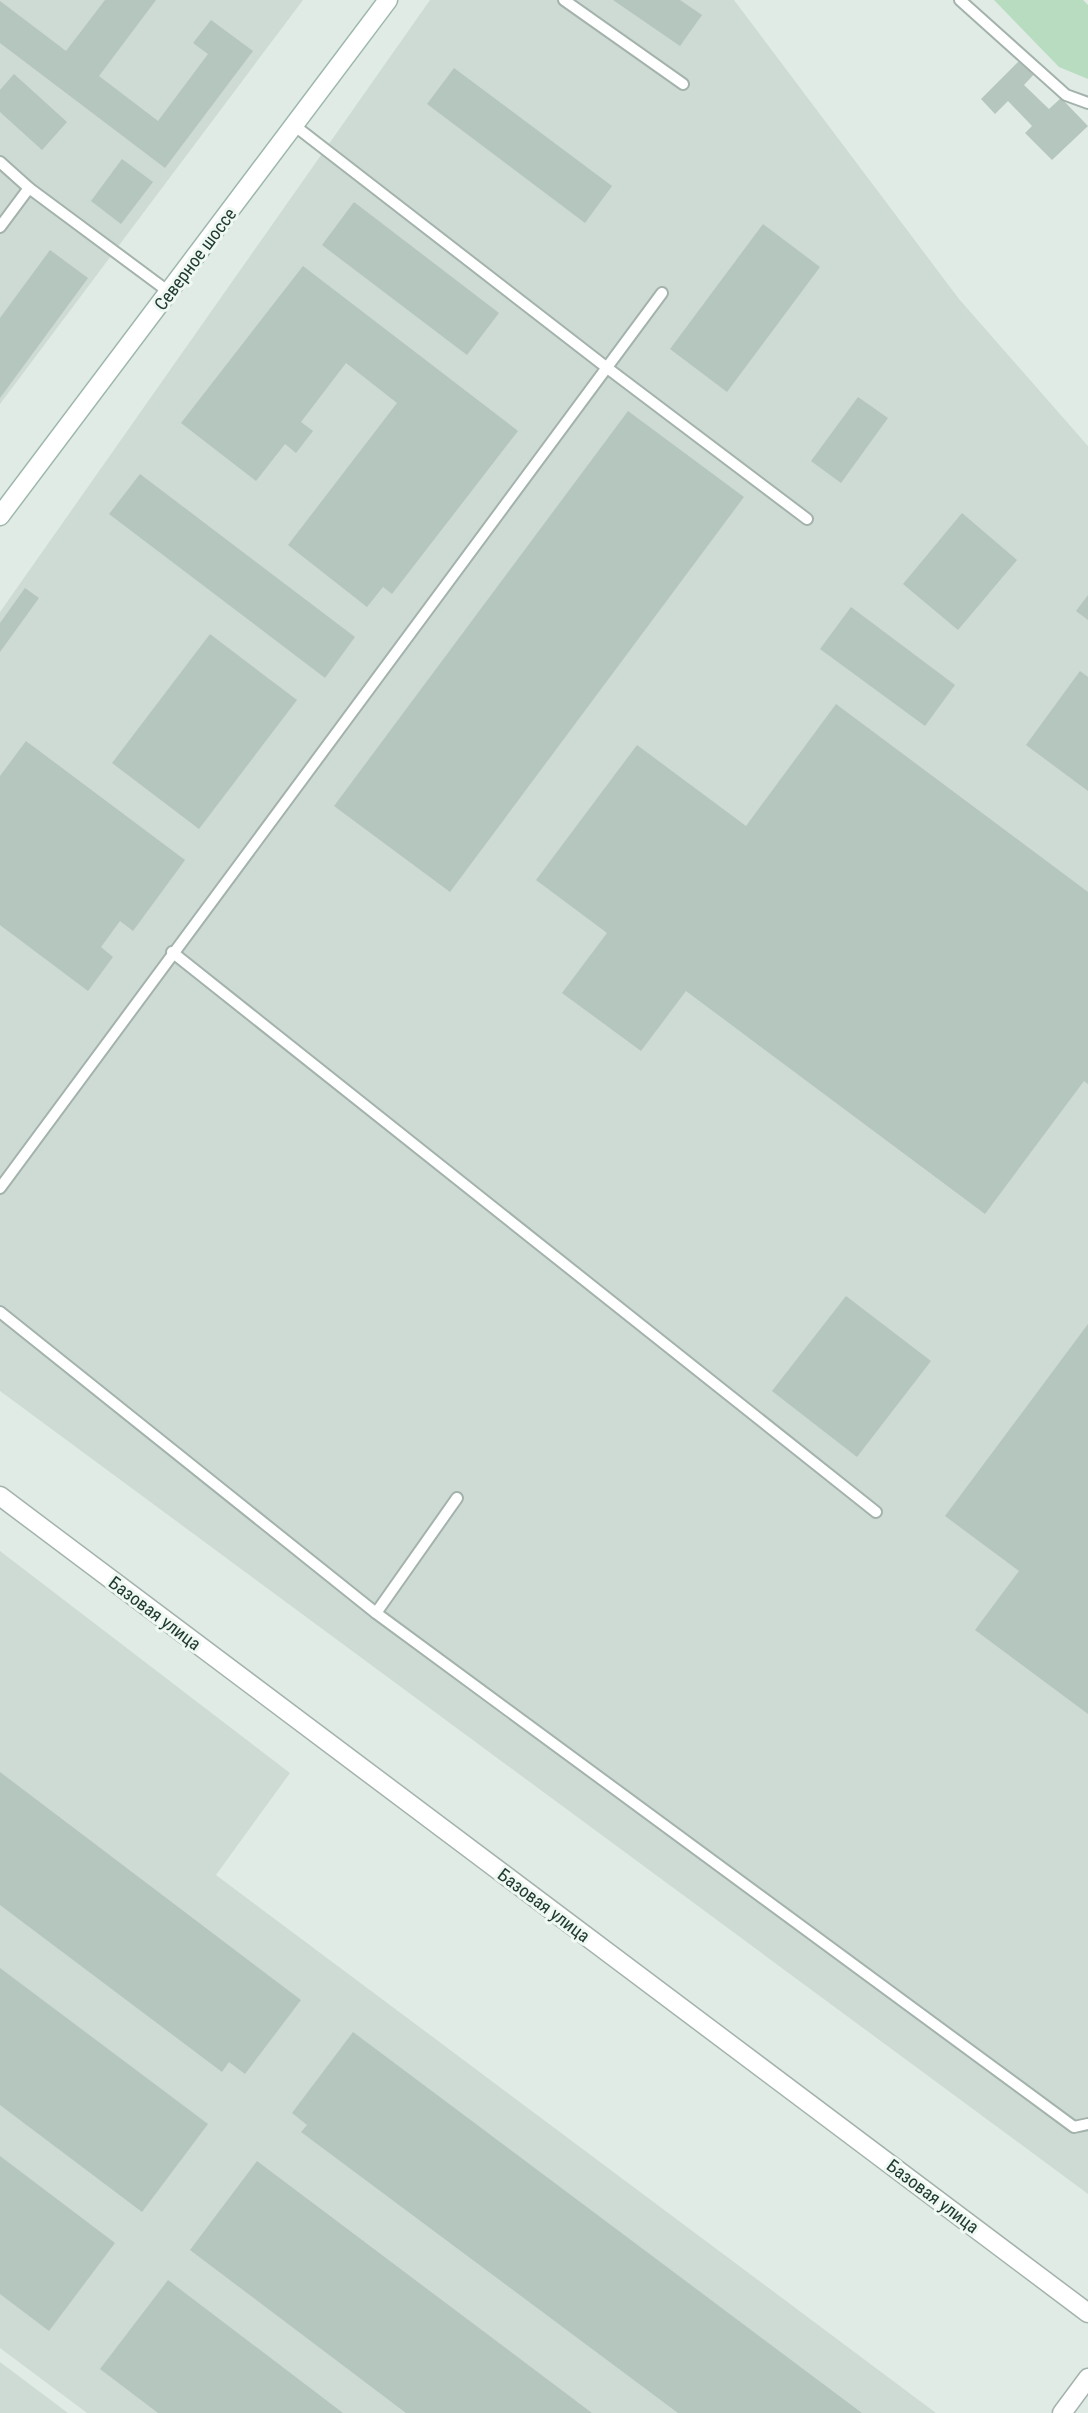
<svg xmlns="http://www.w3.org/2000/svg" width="1088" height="2413" font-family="'Roboto Condensed',sans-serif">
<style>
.built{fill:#cedbd4}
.green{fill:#b8dcbf}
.building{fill:#b5c6be}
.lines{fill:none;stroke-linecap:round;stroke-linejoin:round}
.service-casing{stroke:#a3b3ac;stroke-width:14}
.minor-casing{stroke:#a3b3ac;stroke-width:21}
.secondary-casing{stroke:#9eb7ac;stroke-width:21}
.service{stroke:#fff;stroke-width:10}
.minor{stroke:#fff;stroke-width:18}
.secondary{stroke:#fff;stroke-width:18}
.labels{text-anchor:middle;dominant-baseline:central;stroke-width:6;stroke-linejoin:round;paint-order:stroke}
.street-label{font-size:18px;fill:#203b32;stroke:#f0f8f3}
</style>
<rect width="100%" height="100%" fill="#e0ebe5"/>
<!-- built -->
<g class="built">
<polygon points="0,0 303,0 0,404"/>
<polygon points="430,0 734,0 959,299 1088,446 1088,2194 0,1391 0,612"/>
<polygon points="0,1551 290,1773 216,1875 936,2413 87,2413 0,2348"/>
<polygon points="0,2362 68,2413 0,2413"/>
</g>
<!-- green -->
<polygon class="green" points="994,0 1083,0 1088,5 1088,79 1059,67"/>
<!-- building -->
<g class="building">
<polygon points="105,0 156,0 99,76 158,121 208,54 193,43 211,20 253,51 165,168 0,43 0,1 66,51"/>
<polygon points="613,0 680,0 702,15 680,46"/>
<polygon points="1024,56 1038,70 1024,85 1049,109 1061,98 1088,126 1052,160 1025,133 1032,126 1008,101 995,114 981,99"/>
<polygon points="454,68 612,186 585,223 427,104"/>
<polygon points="14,74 67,122 42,150 0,112 0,90"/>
<polygon points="122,159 153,182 121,224 91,201"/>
<polygon points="354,202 499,313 467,355 322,245"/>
<polygon points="763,224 820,267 727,392 670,349"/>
<polygon points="50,250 88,278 0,398 0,318"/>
<polygon points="303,266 518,431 392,594 383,587 367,607 288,545 397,403 346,363 301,422 313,431 296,453 285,444 256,481 181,423"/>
<polygon points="858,397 888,418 841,483 811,461"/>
<polygon points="628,411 744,497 450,892 334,806"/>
<polygon points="140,474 355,637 325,678 109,514"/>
<polygon points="962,513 1017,560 958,630 903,584"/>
<polygon points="25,588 39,598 0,652 0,623"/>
<polygon points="1088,595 1088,620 1076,611"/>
<polygon points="851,607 955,685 925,726 820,649"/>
<polygon points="210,634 297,700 199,829 112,763"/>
<polygon points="1080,671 1088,677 1088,791 1026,745"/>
<polygon points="836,704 1088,892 1088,1084 1084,1081 985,1214 686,991 641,1051 562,993 607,933 536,880 637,745 746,826"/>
<polygon points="26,741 185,860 133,931 120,921 101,947 113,957 88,991 0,925 0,776"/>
<polygon points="846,1296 931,1361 857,1457 772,1391"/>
<polygon points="1088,1324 1088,1714 975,1630 1019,1571 945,1516"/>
<polygon points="0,1772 301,2000 245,2074 229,2062 222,2072 0,1905"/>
<polygon points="0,1968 208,2124 142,2212 0,2105"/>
<polygon points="353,2032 862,2413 678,2413 301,2132 307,2125 292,2113"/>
<polygon points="0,2156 115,2243 49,2331 0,2294"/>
<polygon points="257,2161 592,2413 406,2413 190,2250"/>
<polygon points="168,2280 343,2413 158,2413 100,2369"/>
</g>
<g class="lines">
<!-- service casing -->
<g class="service-casing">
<g id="service">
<polyline points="564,0 683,84"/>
<polyline points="960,0 1066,95 1088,103"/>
<polyline points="295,126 606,367 807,519"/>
<polyline points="0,162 29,188"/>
<polyline points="0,227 29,188 169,292"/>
<polyline points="172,952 876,1512"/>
<polyline points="0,1188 662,293"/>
<polyline points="0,1312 376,1613 1074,2127 1088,2124"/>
<polyline points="376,1613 457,1498"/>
</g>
</g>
<!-- minor casing -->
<g class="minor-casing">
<g id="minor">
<polyline points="0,1496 1088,2313"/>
<polyline points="1062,2413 1088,2378"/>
</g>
</g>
<!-- secondary casing -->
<g class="secondary-casing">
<polyline id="secondary" points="0,516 388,0"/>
</g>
<!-- service -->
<use href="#service" class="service"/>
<!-- minor -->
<use href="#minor" class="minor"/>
<!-- secondary -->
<use href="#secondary" class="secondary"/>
</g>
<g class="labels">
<!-- street labels -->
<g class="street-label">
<text transform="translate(195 259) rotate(-53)">Северное шоссе</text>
<text transform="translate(155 1613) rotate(37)">Базовая улица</text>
<text transform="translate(544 1905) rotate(37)">Базовая улица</text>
<text transform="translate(933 2196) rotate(37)">Базовая улица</text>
</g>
</g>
</svg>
